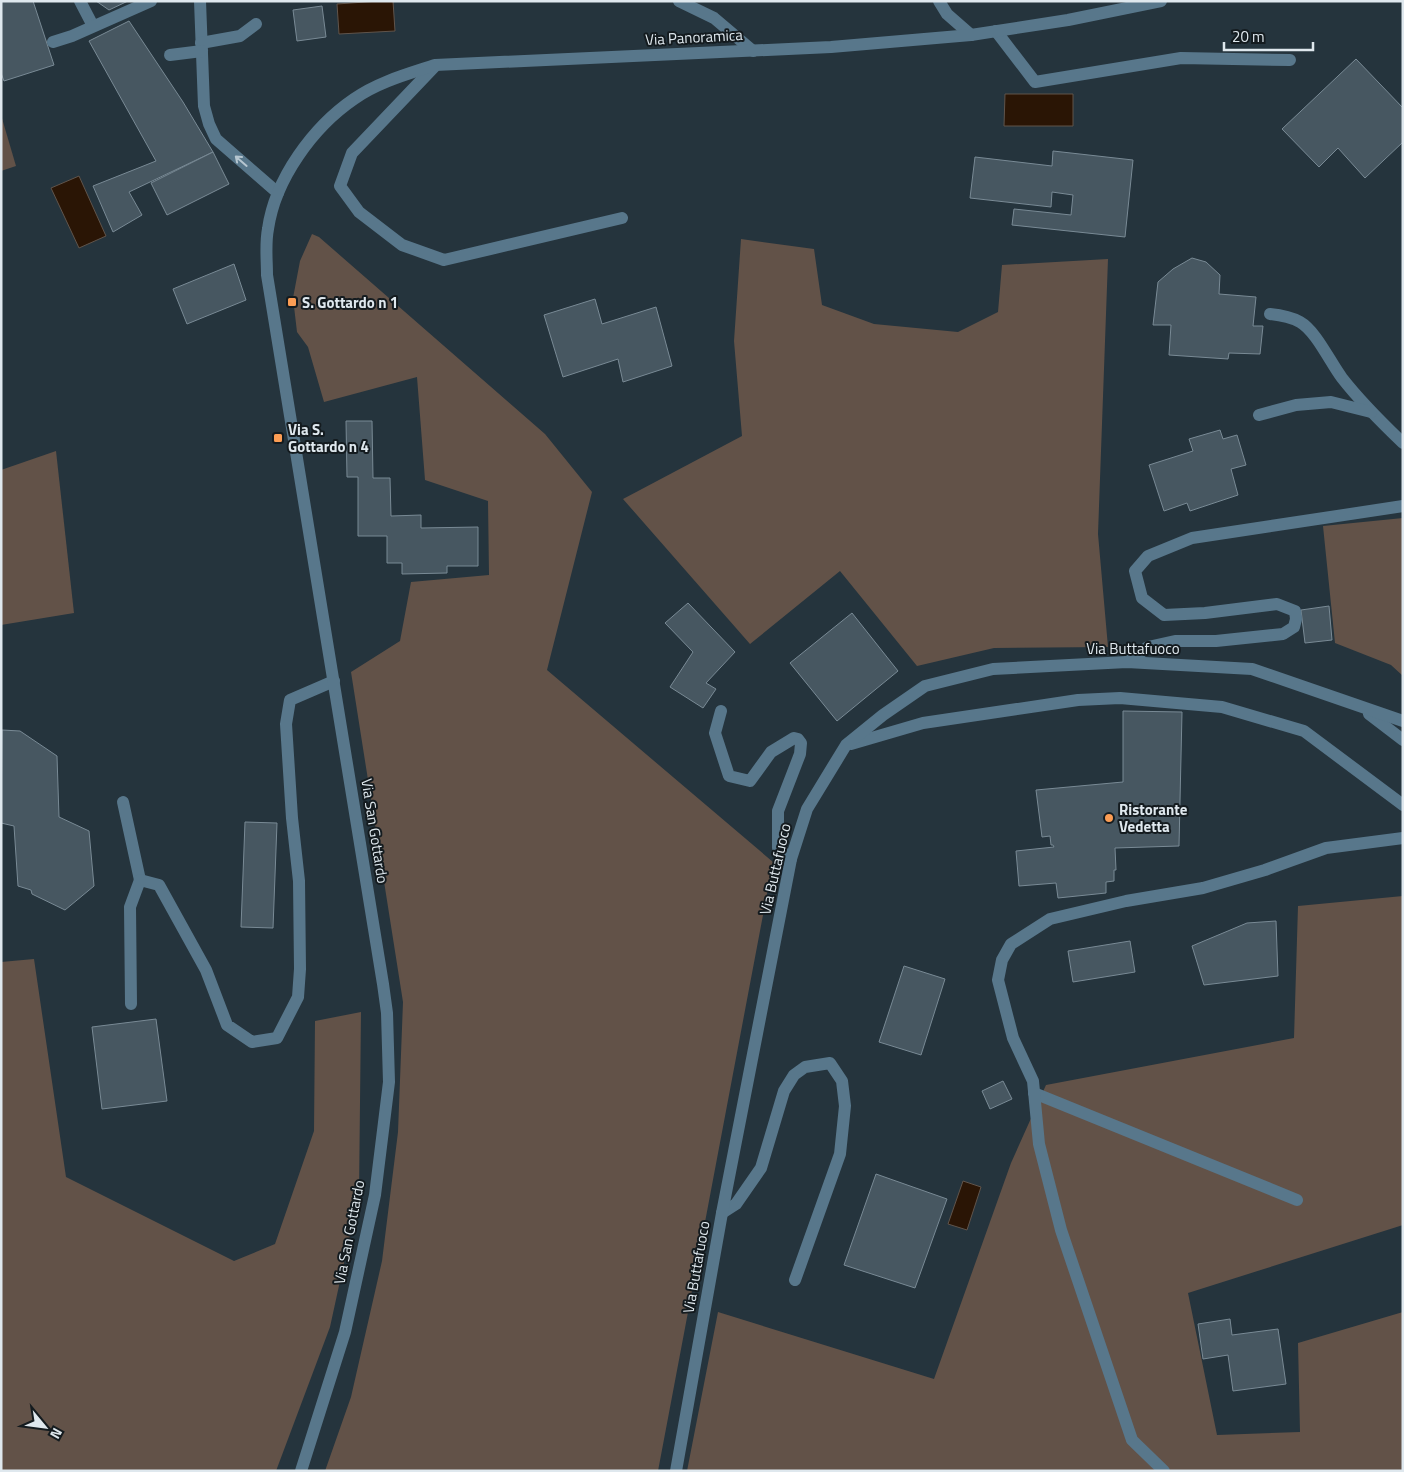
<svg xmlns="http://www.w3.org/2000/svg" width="1404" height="1472" font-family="'Titillium Web',sans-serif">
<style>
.green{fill:#625248}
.water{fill:#2a1505;stroke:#60544b}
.building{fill:#475761;stroke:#798a95}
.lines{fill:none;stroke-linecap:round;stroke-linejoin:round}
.minor{stroke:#58778b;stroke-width:12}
.oneway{stroke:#b6c6d0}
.poi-dot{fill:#fc9d54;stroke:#141b1f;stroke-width:2}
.labels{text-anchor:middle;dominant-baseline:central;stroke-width:4;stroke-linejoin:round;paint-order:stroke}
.street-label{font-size:15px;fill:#dfe8ee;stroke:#141b1f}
.poi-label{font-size:15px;font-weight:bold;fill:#dfe8ee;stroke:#141b1f;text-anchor:start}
</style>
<rect width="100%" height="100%" fill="#25343d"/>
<!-- green -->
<g class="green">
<polygon points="1,115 16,166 1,171"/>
<polygon points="312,234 319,237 545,434 592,492 547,670 773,862 658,1471 325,1471 351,1397 382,1261 398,1132 403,1002 351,672 400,641 411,582 489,575 488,501 425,480 417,377 324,402 308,347 297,332 293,298 300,261"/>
<polygon points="741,239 814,249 822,305 874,324 958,332 998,312 1002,265 1108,259 1098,534 1108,647 994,648 917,666 840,571 750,644 623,499 742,436 734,341"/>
<polygon points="56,451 74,613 1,625 1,470"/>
<polygon points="1403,518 1403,676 1391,665 1335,643 1323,526"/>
<polygon points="1403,896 1403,1225 1188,1293 1217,1435 1300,1432 1298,1343 1403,1312 1403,1471 687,1471 718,1312 934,1379 1011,1163 1046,1085 1294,1038 1298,906"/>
<polygon points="34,959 66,1177 234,1261 275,1244 314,1131 315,1021 361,1012 359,1194 330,1327 276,1471 1,1471 1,962"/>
</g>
<!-- water -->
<g class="water">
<polygon points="379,1 393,1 395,31 339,34 337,4"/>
<polygon points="1005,94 1073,94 1073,126 1004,126"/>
<polygon points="79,176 106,236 79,248 51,188"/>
<polygon points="963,1181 981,1187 967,1230 948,1224"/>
</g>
<!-- building -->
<g class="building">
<polygon points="1,1 33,1 54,65 4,81 1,73"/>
<polygon points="96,1 128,1 109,10"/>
<polygon points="322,6 326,37 297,41 293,10"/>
<polygon points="129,21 183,102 213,152 129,192 142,215 113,232 93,186 156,161 89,41"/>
<polygon points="1356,59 1403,108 1403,142 1365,178 1338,148 1319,167 1282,129"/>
<polygon points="1053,151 1133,160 1125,237 1012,225 1014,209 1071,215 1073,195 1052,192 1051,207 970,198 975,157 1052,166"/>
<polygon points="213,152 229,184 167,215 151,183"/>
<polygon points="1192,258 1206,262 1220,275 1219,294 1256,297 1253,326 1263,326 1260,354 1229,353 1228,359 1169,355 1171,325 1153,325 1158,282 1173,269"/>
<polygon points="234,264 246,300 187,324 173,289"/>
<polygon points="595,299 602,324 656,307 672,366 623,382 618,359 563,377 544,315"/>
<polygon points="346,421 372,421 373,478 390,478 391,516 421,515 421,528 478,527 478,566 447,566 447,573 402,574 402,563 387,563 387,536 358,536 358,477 347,477"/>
<polygon points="1220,430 1223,439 1237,435 1246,465 1231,469 1238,495 1190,511 1187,503 1164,511 1149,465 1193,451 1189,439"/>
<polygon points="688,603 735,652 706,683 716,689 703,708 670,687 693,652 665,623"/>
<polygon points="1329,606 1332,640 1305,643 1301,610"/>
<polygon points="852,613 898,671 837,721 790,663"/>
<polygon points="1123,711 1182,712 1179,846 1115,848 1116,870 1114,870 1114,881 1106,882 1106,893 1058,898 1056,883 1019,886 1016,851 1054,847 1053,845 1051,845 1050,836 1042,837 1036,790 1123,782"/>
<polygon points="2,730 20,731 57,756 59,817 89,831 94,886 65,910 32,894 31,890 18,886 14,826 1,823"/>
<polygon points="245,822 277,823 273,928 241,927"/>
<polygon points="1276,921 1278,976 1204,985 1192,946 1247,923"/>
<polygon points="1130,941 1135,972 1073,982 1068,951"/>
<polygon points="904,966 945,979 921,1055 879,1042"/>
<polygon points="156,1019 167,1101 102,1109 92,1027"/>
<polygon points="1003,1081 1012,1099 990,1109 982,1091"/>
<polygon points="876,1174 947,1199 915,1288 844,1265"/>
<polygon points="1230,1319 1232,1335 1278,1329 1286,1384 1233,1391 1228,1355 1203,1359 1198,1324"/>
</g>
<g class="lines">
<!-- minor -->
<g class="minor">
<polyline points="80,1 93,26"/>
<polyline points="200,1 204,106 209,124 216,139 278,193"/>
<polyline points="679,1 714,18 753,51"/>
<polyline points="939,1 947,14 971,35"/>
<polyline points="996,31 1035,82 1181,58 1290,60"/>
<polyline points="53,42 72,36 151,1"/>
<polyline points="201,43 240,36 256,24"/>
<polyline points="170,55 202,51"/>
<polyline points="434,67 352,153 340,186 359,212 402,245 444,260 622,218"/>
<path d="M1270,314C1280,315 1291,317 1300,322C1316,331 1330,362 1342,378C1360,401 1381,422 1403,443"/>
<polyline points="1259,415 1296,405 1331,402 1371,412"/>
<polyline points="1127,662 1148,647 1175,641 1216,641 1283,634 1294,627 1296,619 1295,611 1277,604 1205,613 1164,615 1142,598 1135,571 1148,556 1192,538 1403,506"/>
<polyline points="721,711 715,733 729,776 750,781 771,752 794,738 798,739 801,743 800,754 778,811 778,848 791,859"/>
<polyline points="1369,714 1403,740"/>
<polyline points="851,744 923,723 1078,700 1120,698 1222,707 1304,731 1403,805"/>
<polyline points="123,802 140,880"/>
<polyline points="131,1004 130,907 140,880 159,885 206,970 227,1025 252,1042 277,1038 298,997 300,969 299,881 292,818 286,724 290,700 334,681"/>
<polyline points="1034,1093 1297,1200"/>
<polyline points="722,1213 736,1204 761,1168 784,1091 794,1075 805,1067 830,1063 842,1081 845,1106 840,1154 795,1280"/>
<path d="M301,1471L345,1332L375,1195L389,1082L387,1013L383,984L267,275C267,260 265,244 268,229C275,179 313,127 354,99C378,82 408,74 435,65L831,47L971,35L1068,20L1161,1"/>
<polyline points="676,1471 722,1213 791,859 807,809 846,745 883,715 925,686 993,669 1127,662 1252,669 1403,721"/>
<polyline points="1164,1471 1132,1440 1061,1230 1039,1144 1033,1081 1013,1038 998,980 1002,960 1011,944 1050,919 1126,901 1203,888 1265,870 1326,848 1403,838"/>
</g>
</g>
<!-- one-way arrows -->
<defs><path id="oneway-shaft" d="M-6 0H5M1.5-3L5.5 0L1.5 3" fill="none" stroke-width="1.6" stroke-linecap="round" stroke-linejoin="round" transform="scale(1.25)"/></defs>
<use class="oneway" href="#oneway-shaft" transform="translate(241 161) rotate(-139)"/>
<!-- markers -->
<g class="poi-dot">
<rect x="287" y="297" width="10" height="10" rx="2.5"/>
<rect x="273" y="433" width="10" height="10" rx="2.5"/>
<circle cx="1109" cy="818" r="5"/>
</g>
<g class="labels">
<!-- street labels -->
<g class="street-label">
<text transform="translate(694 37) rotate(-3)">Via Panoramica</text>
<text x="1133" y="648">Via Buttafuoco</text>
<text transform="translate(375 831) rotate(81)">Via San Gottardo</text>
<text transform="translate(775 869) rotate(-77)">Via Buttafuoco</text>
<text transform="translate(349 1232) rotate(-79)">Via San Gottardo</text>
<text transform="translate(696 1267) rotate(-80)">Via Buttafuoco</text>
</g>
<!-- poi labels -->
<g class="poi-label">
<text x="302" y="302">S. Gottardo n 1</text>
<text x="288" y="429">Via S.<tspan x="288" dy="17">Gottardo n 4</tspan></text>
<text x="1119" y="809">Ristorante<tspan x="1119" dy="17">Vedetta</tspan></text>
</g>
</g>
<!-- border -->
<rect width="1404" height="1472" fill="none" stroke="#dfe8ee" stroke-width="5"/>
<!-- north arrow -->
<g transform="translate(45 1427) rotate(119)" stroke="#141b1f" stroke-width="4" paint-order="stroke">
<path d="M0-4L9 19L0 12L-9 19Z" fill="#dfe8ee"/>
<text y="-8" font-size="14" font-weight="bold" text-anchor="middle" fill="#dfe8ee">N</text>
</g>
<!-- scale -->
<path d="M1224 42v8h89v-8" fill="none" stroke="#dfe8ee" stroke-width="2.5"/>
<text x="1232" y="42" font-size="15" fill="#dfe8ee" stroke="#141b1f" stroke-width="4" paint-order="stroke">20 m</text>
</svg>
